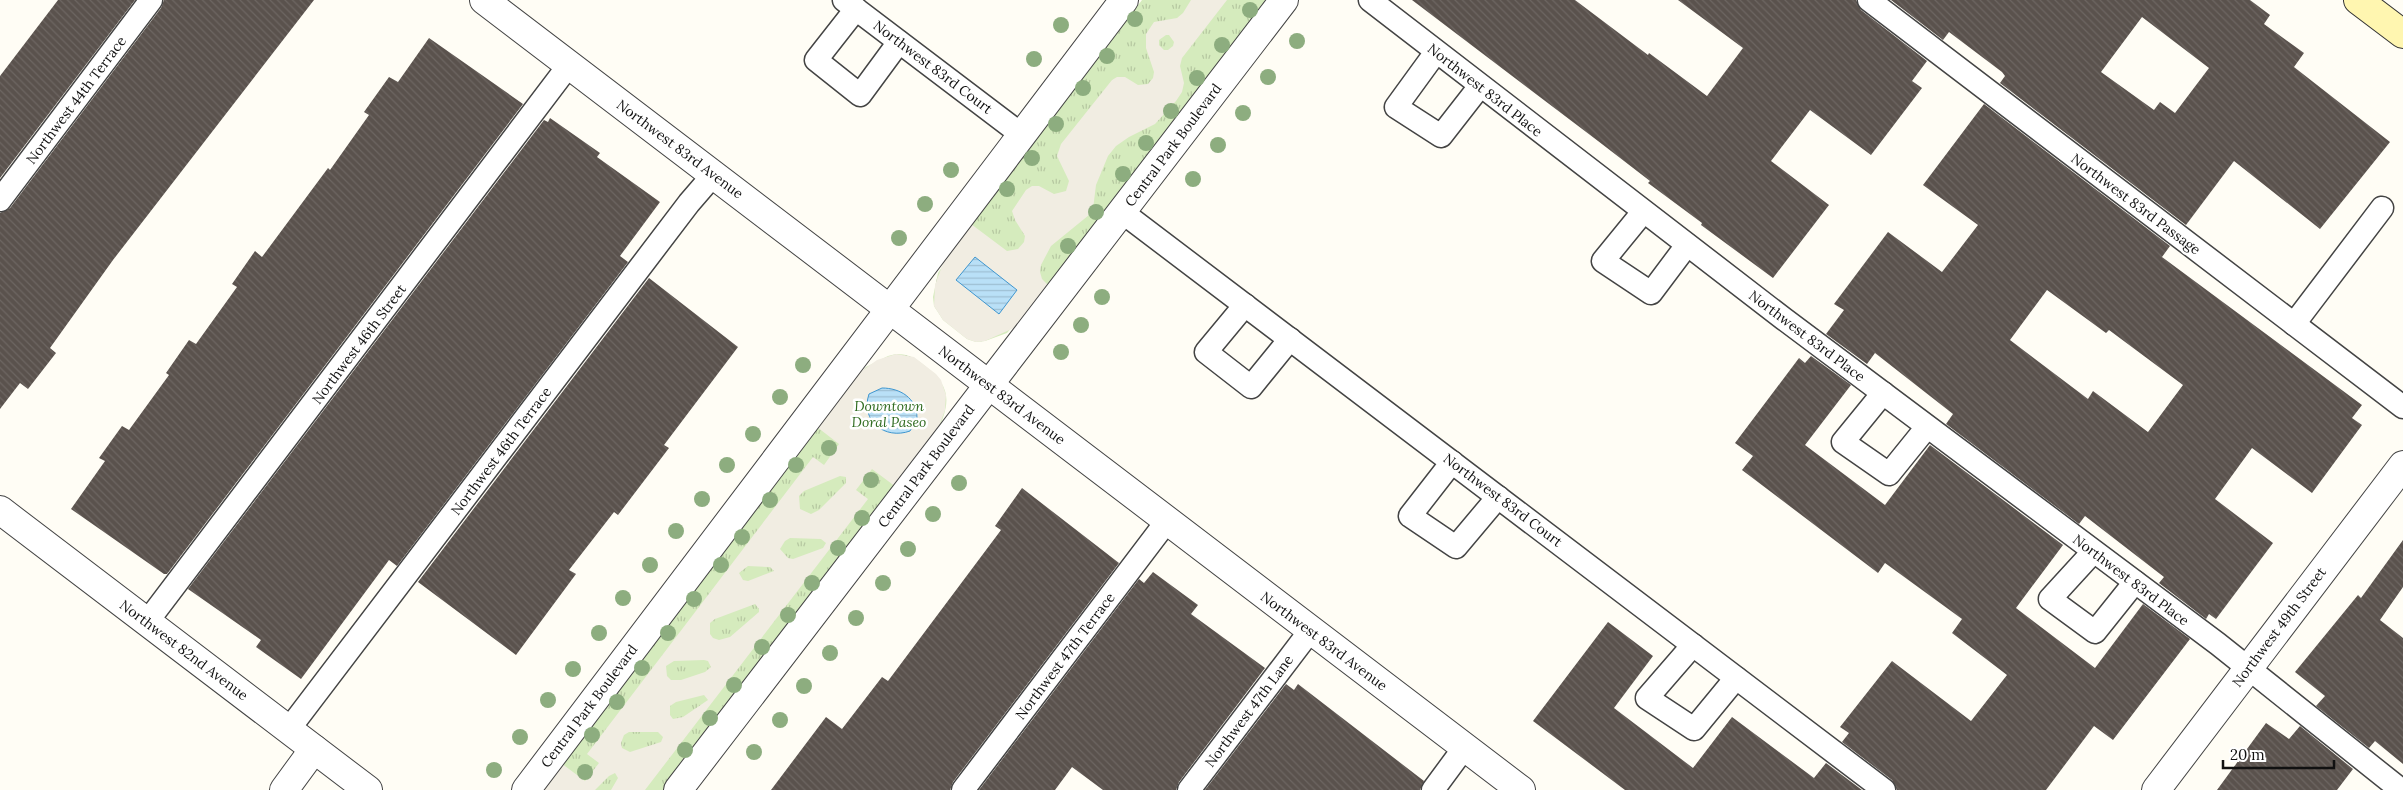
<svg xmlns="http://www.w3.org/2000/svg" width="2403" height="790" font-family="Lora,serif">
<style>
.park{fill:url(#park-tufts)}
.plaza{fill:#f1ede2;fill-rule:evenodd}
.water{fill:url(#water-rules);stroke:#3f96cf}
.building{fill:url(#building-back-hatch);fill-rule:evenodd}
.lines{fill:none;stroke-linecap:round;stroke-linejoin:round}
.lane-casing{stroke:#444;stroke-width:25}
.street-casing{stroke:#444;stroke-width:30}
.secondary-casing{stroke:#333;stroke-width:30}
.lane{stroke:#fff;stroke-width:22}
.street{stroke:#fff;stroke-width:28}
.secondary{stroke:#fff6b0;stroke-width:28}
.tree{fill:#8dad7f}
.labels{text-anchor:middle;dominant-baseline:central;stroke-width:5;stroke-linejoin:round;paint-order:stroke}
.street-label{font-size:14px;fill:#111;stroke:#fff}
.park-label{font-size:14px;font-style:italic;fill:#2f6b1f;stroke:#fff}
</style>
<defs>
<pattern id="park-tufts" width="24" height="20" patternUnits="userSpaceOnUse" patternTransform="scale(1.25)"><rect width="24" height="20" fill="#d5ebbd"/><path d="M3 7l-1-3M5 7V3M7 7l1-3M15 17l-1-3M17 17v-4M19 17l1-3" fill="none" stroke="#b6c8a1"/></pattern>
<pattern id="water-rules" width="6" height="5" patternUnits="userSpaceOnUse" patternTransform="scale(1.25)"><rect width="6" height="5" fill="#b9e0f7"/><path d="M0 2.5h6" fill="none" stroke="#9ebfd3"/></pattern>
<pattern id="building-back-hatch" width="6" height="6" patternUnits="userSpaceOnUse" patternTransform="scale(1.25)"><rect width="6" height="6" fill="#5a524d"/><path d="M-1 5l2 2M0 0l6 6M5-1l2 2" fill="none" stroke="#6d6662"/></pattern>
</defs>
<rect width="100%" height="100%" fill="#fffdf5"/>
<!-- park -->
<g class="park">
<polygon points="1142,0 1267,0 1049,286 1007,333 985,341 976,342 967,339 943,320 934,306 933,297 938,273 971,224"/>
<path d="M896,354C909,354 915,358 925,366C953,388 950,404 936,435L665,790H541L817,427L866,367L888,356Z"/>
</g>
<!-- plaza -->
<g class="plaza">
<path d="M1191,0H1227L1182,58L1180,66L1184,83L1182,92L1176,101L1155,124L1129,137L1116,146L1108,156L1096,185L1093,209L1089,215L1051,246L1041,265L1040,272L1042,279L1049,286L1016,327L985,341L976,342L967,339L943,320L934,306L935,285L945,258L971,224L1007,251L1018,249L1024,242L1025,236L1015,220L1012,211L1026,190L1032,186H1039L1054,194L1066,191L1069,181L1057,156L1061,144L1112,80L1117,77H1125L1138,85L1148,84L1153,78L1154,72L1146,48V34L1154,22L1177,18L1183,13ZM1166,35H1169L1174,42L1173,46L1168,50H1164L1159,45V40Z"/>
<path d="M896,354L914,357L936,374L941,380L946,395L945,410L936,435L896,487L872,469L856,490L868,499L645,790H611L618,778L615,773L609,776L595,790H541L561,763L585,781L599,763L587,754L813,457L824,465L839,444L817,427L855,376L877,360ZM840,476L846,477V483L819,510L811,514L800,509L799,496L804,491ZM790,538L821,539L826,543L823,548L793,559L788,558L780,549L785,541ZM748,566L770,567L774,571L748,581L743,580L739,573ZM755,604L759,609V612L730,637L719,640L713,638L710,634V623L715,619ZM674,661L704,660L708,661L711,667L705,672L681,680H671L667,676L666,666ZM704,695L708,700L705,702L683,717L673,719L670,715V706L676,702ZM629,732H658L663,737L661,742L630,752L622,748L621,743L624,735Z"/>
</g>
<!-- water -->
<g class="water">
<polygon points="975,257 1017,290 999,314 956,280"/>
<path d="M882,388C900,388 917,398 917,418L910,431C885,440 860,421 869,394Z"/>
</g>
<!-- building -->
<g class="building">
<polygon points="58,0 135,0 0,178 0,76"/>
<polygon points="164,0 314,0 113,260 50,348 56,353 28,389 20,383 0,409 0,213 10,208 161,8"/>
<polygon points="1412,0 1575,0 1648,55 1649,53 1707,96 1743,48 1678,0 1856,0 1861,10 1927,61 1912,81 1922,88 1871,155 1810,110 1771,161 1829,205 1773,278 1701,225 1702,223 1648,183 1650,181 1598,141"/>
<path d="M1891,0H2250L2270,15L2264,24L2304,53L2294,67L2390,142L2320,229L2234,161L2186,225L2000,83L2005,76L2002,72L1949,32L1943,40ZM2142,17L2209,68L2175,113L2160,102L2154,110L2101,72Z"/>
<polygon points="429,38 523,104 167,574 164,574 71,509 105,461 99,458 122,426 129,430 169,375 166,373 189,340 196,344 237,287 232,284 255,251 262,257 328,168 330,170 369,115 364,112 389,77 398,82"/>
<path d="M1984,104L2170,246L2162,257L2362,405L2352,418L2362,425L2312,493L2252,448L2215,499L2273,543L2216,619L2209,614L2206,619L2159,583L2164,577L2085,516L2079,524L1946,424L1953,414L1875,353L1867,364L1826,334L1844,310L1834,304L1888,232L1942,272L1978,225L1923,185ZM2047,290L2106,333L2109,330L2183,385L2148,432L2093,391L2088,399L2010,340Z"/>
<polygon points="550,118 600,153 597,157 660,202 620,256 628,262 397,566 389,560 301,679 256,647 261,640 188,589 544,120 548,122"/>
<polygon points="649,278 738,347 664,445 669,448 618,515 614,512 569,570 576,574 516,655 418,582"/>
<polygon points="1811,356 1851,385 1805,445 1885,505 1930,445 2063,545 2016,608 2095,668 2143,604 2190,639 2113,740 2094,726 2046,790 1897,790 1892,780 1842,742 1849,733 1840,727 1892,661 1971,721 2007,675 1952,633 1962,619 1885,563 1878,573 1742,470 1753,456 1735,443 1799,358 1805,363"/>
<polygon points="1022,488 1119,563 953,782 950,790 771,790 826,717 842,729 882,677 888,681 1001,530 995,526"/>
<polygon points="2403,540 2403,587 2380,620 2403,638 2403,764 2375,741 2369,748 2316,706 2325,696 2295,672 2358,595 2361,598"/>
<polygon points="1153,572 1198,605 1191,614 1265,668 1179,782 1176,790 1103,790 1072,767 1055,790 979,790 1139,579 1144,583"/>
<polygon points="1608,622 1653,656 1614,708 1693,768 1732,717 1814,778 1826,763 1862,790 1625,790 1533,721"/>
<polygon points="1286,684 1294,690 1298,684 1424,781 1420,790 1205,790"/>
<polygon points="2266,723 2289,739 2300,726 2353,769 2337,790 2217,790"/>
</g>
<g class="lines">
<!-- lane casing -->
<g class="lane-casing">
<g id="lane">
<polyline points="844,0 1022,135"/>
<polyline points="1370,0 1784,319 2218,644 2401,790"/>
<polyline points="1869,0 2403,407"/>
<polyline points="856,9 816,60 860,95 899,42"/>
<polyline points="1436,52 1396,107 1441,136 1480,86"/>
<polyline points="0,200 151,0"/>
<polyline points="1122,212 1884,790"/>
<polyline points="1643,212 1603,261 1651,293 1687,245"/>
<polyline points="1245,305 1206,352 1251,387 1290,339"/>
<polyline points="2294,324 2382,208"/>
<polyline points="1883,393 1843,442 1889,474 1927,427"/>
<polyline points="1452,462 1410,516 1456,547 1498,497"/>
<polyline points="2093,552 2050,599 2095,632 2135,582"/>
<polyline points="147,622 569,65"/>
<polyline points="1693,645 1647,698 1694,729 1736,678"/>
<polyline points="289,729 689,203 714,174"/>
<polyline points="963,790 1167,521"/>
<polyline points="1189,790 1310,631"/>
<polyline points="1433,790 1464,748"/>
</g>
</g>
<!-- street casing -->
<g class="street-casing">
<g id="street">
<polyline points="484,0 1521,790"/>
<polyline points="0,510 368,790"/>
<polyline points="284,790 314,749"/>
<polyline points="526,790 1124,0"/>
<polyline points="678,790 1284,0"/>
<polyline points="2156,790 2403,465"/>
</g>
</g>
<!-- secondary casing -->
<g class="secondary-casing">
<polyline id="secondary" points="2358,0 2403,34"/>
</g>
<!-- lane -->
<use href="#lane" class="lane"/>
<!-- street -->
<use href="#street" class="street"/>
<!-- secondary -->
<use href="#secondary" class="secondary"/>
</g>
<!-- trees -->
<g class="tree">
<circle cx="1250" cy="10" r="8"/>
<circle cx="1135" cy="19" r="8"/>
<circle cx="1061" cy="25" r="8"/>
<circle cx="1297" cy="41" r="8"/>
<circle cx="1222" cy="45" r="8"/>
<circle cx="1107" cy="56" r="8"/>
<circle cx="1034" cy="59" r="8"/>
<circle cx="1268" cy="77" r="8"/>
<circle cx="1197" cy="78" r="8"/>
<circle cx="1083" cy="88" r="8"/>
<circle cx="1171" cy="111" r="8"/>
<circle cx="1243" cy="113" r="8"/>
<circle cx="1056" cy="124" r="8"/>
<circle cx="1146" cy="143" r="8"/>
<circle cx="1218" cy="145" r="8"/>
<circle cx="1032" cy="158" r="8"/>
<circle cx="951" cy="170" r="8"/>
<circle cx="1123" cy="174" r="8"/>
<circle cx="1193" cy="179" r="8"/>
<circle cx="1007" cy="189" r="8"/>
<circle cx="925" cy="204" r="8"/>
<circle cx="1096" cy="212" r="8"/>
<circle cx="899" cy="238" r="8"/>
<circle cx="1068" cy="246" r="8"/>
<circle cx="1102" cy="297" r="8"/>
<circle cx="1081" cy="325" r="8"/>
<circle cx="1061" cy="352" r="8"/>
<circle cx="803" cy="365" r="8"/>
<circle cx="780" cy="397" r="8"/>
<circle cx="753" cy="434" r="8"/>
<circle cx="829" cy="448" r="8"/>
<circle cx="727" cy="465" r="8"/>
<circle cx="796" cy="465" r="8"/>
<circle cx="871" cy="480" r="8"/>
<circle cx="959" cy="483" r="8"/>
<circle cx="702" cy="499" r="8"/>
<circle cx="770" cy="500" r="8"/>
<circle cx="933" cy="514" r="8"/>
<circle cx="862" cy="518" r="8"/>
<circle cx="676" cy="531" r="8"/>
<circle cx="742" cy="537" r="8"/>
<circle cx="838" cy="548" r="8"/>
<circle cx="908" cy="549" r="8"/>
<circle cx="650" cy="565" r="8"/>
<circle cx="721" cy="565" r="8"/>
<circle cx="812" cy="583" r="8"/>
<circle cx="883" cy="583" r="8"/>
<circle cx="623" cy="598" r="8"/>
<circle cx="694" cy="599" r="8"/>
<circle cx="788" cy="615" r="8"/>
<circle cx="856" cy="618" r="8"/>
<circle cx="599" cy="633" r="8"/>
<circle cx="668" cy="633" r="8"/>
<circle cx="762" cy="647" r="8"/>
<circle cx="830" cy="653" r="8"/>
<circle cx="642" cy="668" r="8"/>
<circle cx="573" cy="669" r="8"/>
<circle cx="734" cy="685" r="8"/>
<circle cx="804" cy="686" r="8"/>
<circle cx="548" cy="700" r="8"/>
<circle cx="617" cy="702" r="8"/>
<circle cx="710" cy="718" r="8"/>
<circle cx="780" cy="720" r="8"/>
<circle cx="592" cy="735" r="8"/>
<circle cx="520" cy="737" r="8"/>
<circle cx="685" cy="750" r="8"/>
<circle cx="754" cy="752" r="8"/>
<circle cx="494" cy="770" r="8"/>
<circle cx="585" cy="772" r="8"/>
</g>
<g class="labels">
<!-- street labels -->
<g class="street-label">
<text transform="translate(933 67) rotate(37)">Northwest 83rd Court</text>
<text transform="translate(1485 90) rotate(38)">Northwest 83rd Place</text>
<text transform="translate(76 100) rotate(-53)">Northwest 44th Terrace</text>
<text transform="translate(1173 145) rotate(-53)">Central Park Boulevard</text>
<text transform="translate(680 149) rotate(37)">Northwest 83rd Avenue</text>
<text transform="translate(2136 204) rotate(37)">Northwest 83rd Passage</text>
<text transform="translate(1807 336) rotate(37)">Northwest 83rd Place</text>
<text transform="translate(359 344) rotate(-53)">Northwest 46th Street</text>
<text transform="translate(1002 395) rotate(37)">Northwest 83rd Avenue</text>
<text transform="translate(501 451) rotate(-53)">Northwest 46th Terrace</text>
<text transform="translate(926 466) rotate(-53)">Central Park Boulevard</text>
<text transform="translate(1503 500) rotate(37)">Northwest 83rd Court</text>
<text transform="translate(2131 580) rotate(37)">Northwest 83rd Place</text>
<text transform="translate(2279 627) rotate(-53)">Northwest 49th Street</text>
<text transform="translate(1324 641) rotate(37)">Northwest 83rd Avenue</text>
<text transform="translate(184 650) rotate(37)">Northwest 82nd Avenue</text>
<text transform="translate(1065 656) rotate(-53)">Northwest 47th Terrace</text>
<text transform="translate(589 706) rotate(-53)">Central Park Boulevard</text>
<text transform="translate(1249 711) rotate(-53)">Northwest 47th Lane</text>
</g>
<!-- park labels -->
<g class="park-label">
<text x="889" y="406">Downtown<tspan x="889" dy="16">Doral Paseo</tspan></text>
</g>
</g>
<!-- scale -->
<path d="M2223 760v8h111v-8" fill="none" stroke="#111111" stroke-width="2.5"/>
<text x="2230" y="760" font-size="15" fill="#111111" stroke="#ffffff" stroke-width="4" paint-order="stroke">20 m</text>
</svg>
